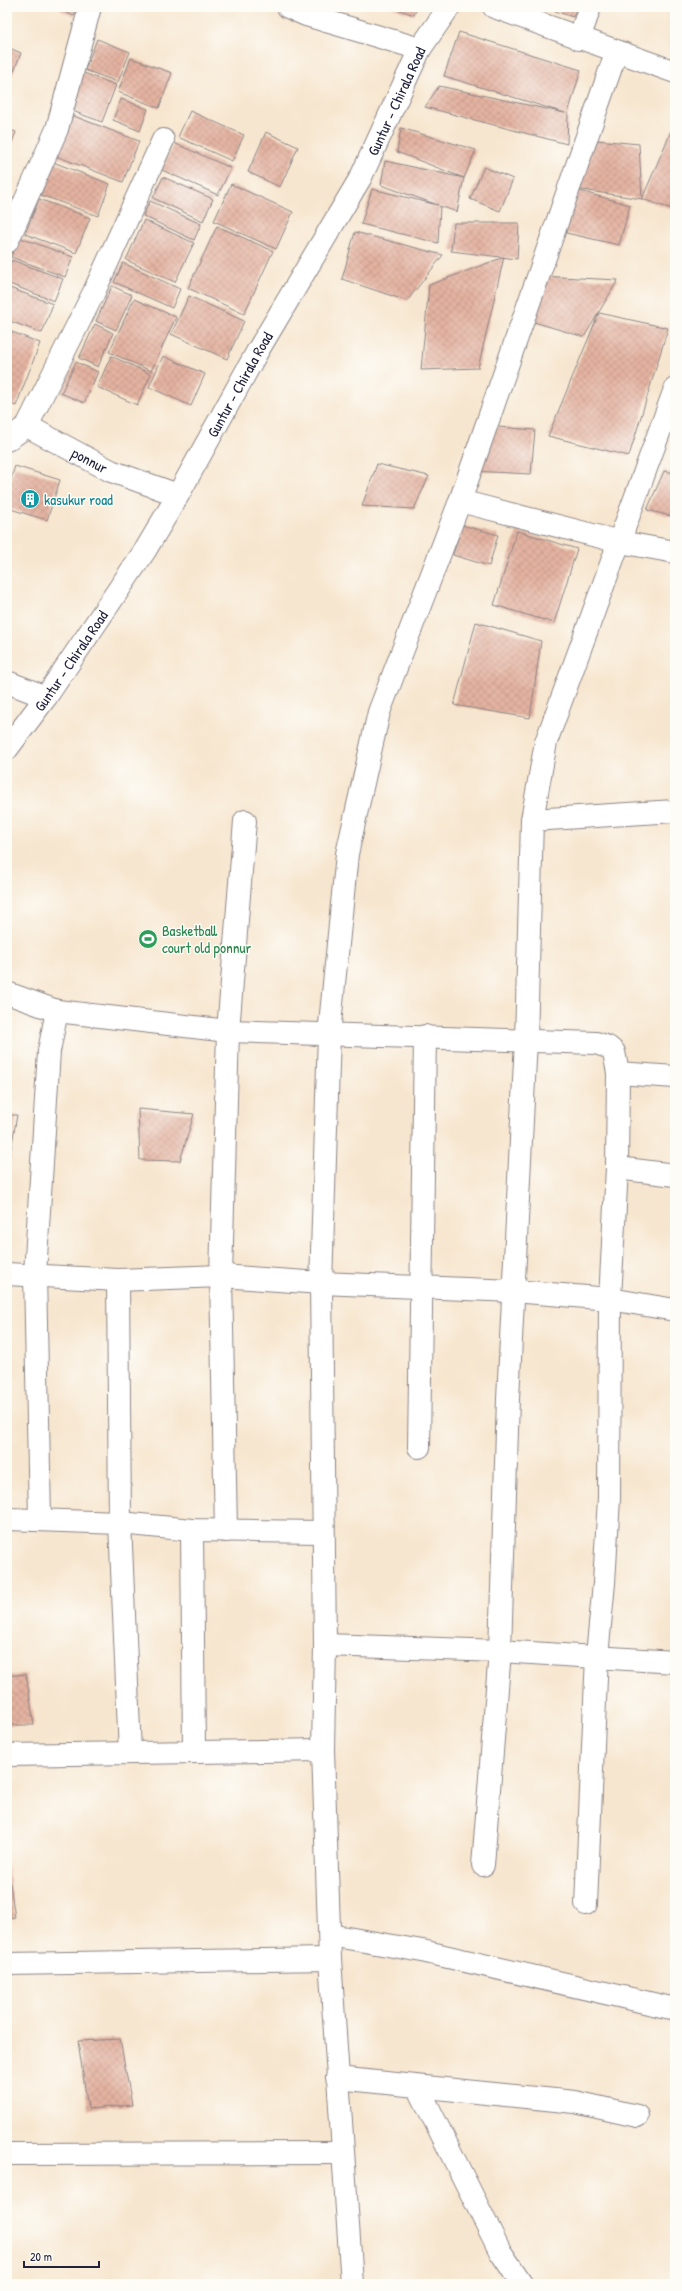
<svg xmlns="http://www.w3.org/2000/svg" width="682" height="2291" font-family="'Patrick Hand',sans-serif">
<style>
.building{fill:url(#building-cross-hatch)}
.lines{fill:none;stroke-linecap:round;stroke-linejoin:round}
.minor-casing{stroke:#8c8485;stroke-width:24}
.tertiary-casing{stroke:#8c8485;stroke-width:24}
.primary-casing{stroke:#8c8485;stroke-width:24}
.minor{stroke:#fff;stroke-width:22}
.tertiary{stroke:#fff;stroke-width:22}
.primary{stroke:#fff;stroke-width:22}
.labels{text-anchor:middle;dominant-baseline:central;stroke-width:3;stroke-linejoin:round;paint-order:stroke}
.street-label{font-size:15px;fill:#22223b;stroke:#fdfcf7}
.culture-label{font-size:15px;fill:#0d838f;stroke:#fdfcf7;text-anchor:start}
.leisure-label{font-size:15px;fill:#27864d;stroke:#fdfcf7;text-anchor:start}
</style>
<defs>
<pattern id="building-cross-hatch" width="8" height="8" patternUnits="userSpaceOnUse"><rect width="8" height="8" fill="#e4b2a0"/><path d="M0 0l8 8M0 8l8-8" fill="none" stroke="#c3998b"/></pattern>
</defs>
<rect width="100%" height="100%" fill="#fdfcf7"/>
<filter id="ink" filterUnits="userSpaceOnUse"><feTurbulence type="fractalNoise" baseFrequency=".025" numOctaves="2"/><feDisplacementMap in="SourceGraphic" scale="8" xChannelSelector="R" yChannelSelector="G"/><feConvolveMatrix kernelMatrix="1 2 1 2 8 2 1 2 1" color-interpolation-filters="sRGB"/></filter>
<filter id="wash" filterUnits="userSpaceOnUse"><feTurbulence type="fractalNoise" baseFrequency=".012" numOctaves="4" result="noise"/><feDisplacementMap in="SourceGraphic" scale="16" xChannelSelector="R" yChannelSelector="G"/><feGaussianBlur stdDeviation="0.9" result="paint"/><feColorMatrix in="noise" values="0 0 0 0 0 0 0 0 0 0 0 0 0 0 0 0 0 1.4 0 .05"/><feComposite in="paint" operator="in"/></filter>
<g filter="url(#wash)">
<rect width="100%" height="100%" fill="#f7e6cf"/>
<g id="blocks">
<!-- building -->
<g class="building">
<polygon points="61,7 77,7 74,16 60,10"/>
<polygon points="391,7 417,7 414,15"/>
<polygon points="543,7 577,7 573,17"/>
<polygon points="459,32 581,70 568,113 567,144 425,107 439,86 565,113 444,76"/>
<polygon points="97,39 130,52 118,82 85,70"/>
<polygon points="7,47 21,53 7,89"/>
<polygon points="131,58 172,73 159,108 118,92"/>
<polygon points="81,72 116,85 102,122 67,109"/>
<polygon points="121,99 148,109 140,131 113,120"/>
<polygon points="190,111 244,135 232,161 178,137"/>
<polygon points="71,115 139,141 123,182 56,156"/>
<polygon points="401,128 476,150 464,178 397,152"/>
<polygon points="7,129 16,132 7,156"/>
<polygon points="672,129 675,130 675,210 642,199"/>
<polygon points="266,132 298,147 280,187 248,172"/>
<polygon points="586,139 639,144 642,199 569,188"/>
<polygon points="174,143 231,168 218,195 162,170"/>
<polygon points="385,161 464,178 457,212 440,206 438,243 361,224 372,189 438,205 381,185"/>
<polygon points="53,162 110,184 98,216 41,195"/>
<polygon points="484,167 513,179 500,211 470,199"/>
<polygon points="163,177 213,199 203,221 153,198"/>
<polygon points="231,184 293,212 276,249 214,221"/>
<polygon points="569,188 630,205 619,245 566,233"/>
<polygon points="39,199 90,218 76,253 25,234"/>
<polygon points="150,201 201,224 194,240 143,216"/>
<polygon points="144,220 194,243 175,282 126,260"/>
<polygon points="454,223 519,223 517,259 451,251"/>
<polygon points="217,226 273,251 244,314 188,288"/>
<polygon points="355,232 443,255 407,301 342,279"/>
<polygon points="18,237 73,257 65,277 11,257"/>
<polygon points="504,257 478,368 421,370 429,285"/>
<polygon points="12,260 63,279 54,301 7,283 7,271"/>
<polygon points="123,263 180,289 172,308 114,282"/>
<polygon points="539,276 618,280 584,337 524,319"/>
<polygon points="112,286 132,295 116,330 96,321"/>
<polygon points="7,287 53,304 42,333 7,320"/>
<polygon points="189,296 244,321 227,359 171,334"/>
<polygon points="134,299 176,317 151,371 109,352"/>
<polygon points="599,313 668,328 629,456 548,436"/>
<polygon points="95,324 113,333 98,367 79,358"/>
<polygon points="7,330 40,343 16,406 7,403"/>
<polygon points="111,356 151,374 137,405 97,387"/>
<polygon points="163,356 205,374 191,406 149,387"/>
<polygon points="76,362 98,372 84,403 61,393"/>
<polygon points="486,426 535,430 531,474 471,471"/>
<polygon points="377,464 429,476 414,509 362,506"/>
<polygon points="15,466 60,480 47,520 7,508 7,491"/>
<polygon points="664,471 675,473 675,517 647,510"/>
<polygon points="462,525 498,535 489,566 453,555"/>
<polygon points="517,531 577,549 554,623 494,605"/>
<polygon points="476,622 541,641 530,718 454,705"/>
<polygon points="138,1109 194,1114 180,1161 140,1160"/>
<polygon points="7,1115 17,1115 9,1160 7,1160"/>
<polygon points="26,1674 34,1725 7,1725 7,1676"/>
<polygon points="7,1863 15,1918 7,1919"/>
<polygon points="120,2039 132,2105 88,2109 78,2041"/>
</g>
</g>
</g>
<g filter="url(#ink)">
<use href="#blocks" fill-opacity="0" stroke="#8c8485" stroke-width="1"/>
<g class="lines">
<!-- minor casing -->
<g class="minor-casing">
<g id="minor">
<polyline points="494,7 675,72"/>
<polyline points="579,39 590,7"/>
<polyline points="7,242 57,129 90,7"/>
<polyline points="27,426 94,292 163,140"/>
<path id="s1" d="M7,440L27,426L111,471L178,495"/>
<polyline points="460,501 620,542 675,552"/>
<polyline points="7,682 46,697"/>
<polyline points="532,820 675,811"/>
<polyline points="7,993 57,1011 228,1031 596,1043 608,1047 614,1052 618,1073 617,1168 610,1299 609,1498 604,1583 597,1656 586,1904"/>
<polyline points="618,1073 675,1077"/>
<polyline points="617,1168 675,1175"/>
<polyline points="7,1274 118,1280 221,1276 321,1283 514,1291 610,1299 675,1310"/>
<polyline points="118,1280 120,1523 130,1753"/>
<polyline points="419,1447 425,1036"/>
<polyline points="7,1519 120,1523 192,1530 322,1532"/>
<polyline points="40,1519 35,1274 49,1051 57,1011"/>
<polyline points="192,1530 194,1752"/>
<polyline points="226,1531 221,1276 228,1031 245,821"/>
<polyline points="325,1645 500,1651 675,1662"/>
<polyline points="7,1755 323,1750"/>
<polyline points="483,1865 500,1651 508,1399 526,1040 532,820 546,742 675,389"/>
<polyline points="330,1935 422,1951 675,2009"/>
<polyline points="7,1964 330,1959"/>
<polyline points="337,2078 575,2102 637,2116"/>
<polyline points="418,2087 500,2251 522,2284"/>
<polyline points="7,2154 343,2153"/>
<polyline points="352,2284 330,1959 323,1750 325,1645 321,1283 329,1034 347,854 379,712 460,501 616,53"/>
</g>
</g>
<!-- tertiary casing -->
<g class="tertiary-casing">
<polyline id="tertiary" points="288,7 306,15 420,49"/>
</g>
<!-- primary casing -->
<g class="primary-casing">
<g id="primary">
<path id="s2" d="M7,749L46,697L146,549L178,495L257,352L361,177L420,49L449,7"/>
</g>
</g>
<!-- minor -->
<use href="#minor" class="minor"/>
<!-- tertiary -->
<use href="#tertiary" class="tertiary"/>
<!-- primary -->
<use href="#primary" class="primary"/>
</g>
</g>
<!-- icons -->
<defs>
<g id="building-disc" transform="scale(1)"><circle r="9.5" fill="#0f9aa8" stroke="#fdfcf7"/><path d="M-4-6H4V6H1V3H-1V6H-4ZM-2.5-4.3h1.7v1.8h-1.7ZM.8-4.3h1.7v1.8H.8ZM-2.5-1h1.7V.8h-1.7ZM.8-1h1.7V.8H.8Z" fill="#fff"/></g>
<g id="stadium-disc" transform="scale(1)"><circle r="9.5" fill="#2e9e5b" stroke="#fdfcf7"/><path d="M0-5a6.5 5 0 1 0 0 10a6.5 5 0 1 0 0-10ZM-3.5-1.8h7v3.6h-7Z" fill="#fff"/></g>
</defs>
<g fill-rule="evenodd">
<use href="#building-disc" x="30" y="499"/>
<use href="#stadium-disc" x="148" y="939"/>
</g>
<g class="labels">
<!-- street labels -->
<g class="street-label">
<text stroke="none"><textPath href="#s2" startOffset="757">Guntur - Chirala Road</textPath></text>
<text stroke="none"><textPath href="#s2" startOffset="433">Guntur - Chirala Road</textPath></text>
<text stroke="none"><textPath href="#s1" startOffset="96">ponnur</textPath></text>
<text stroke="none"><textPath href="#s2" startOffset="109">Guntur - Chirala Road</textPath></text>
</g>
<!-- culture labels -->
<g class="culture-label">
<text x="44" y="499">kasukur road</text>
</g>
<!-- leisure labels -->
<g class="leisure-label">
<text x="162" y="930">Basketball<tspan x="162" dy="17">court old ponnur</tspan></text>
</g>
</g>
<!-- margin -->
<rect width="682" height="2291" fill="none" stroke="#fdfcf7" stroke-width="24"/>
<!-- scale -->
<path d="M24 2261v6h75v-6" fill="none" stroke="#22223b" stroke-width="2"/>
<text x="30" y="2261" font-size="12" fill="#22223b" stroke="#fdfcf7" stroke-width="3" paint-order="stroke">20 m</text>
</svg>
